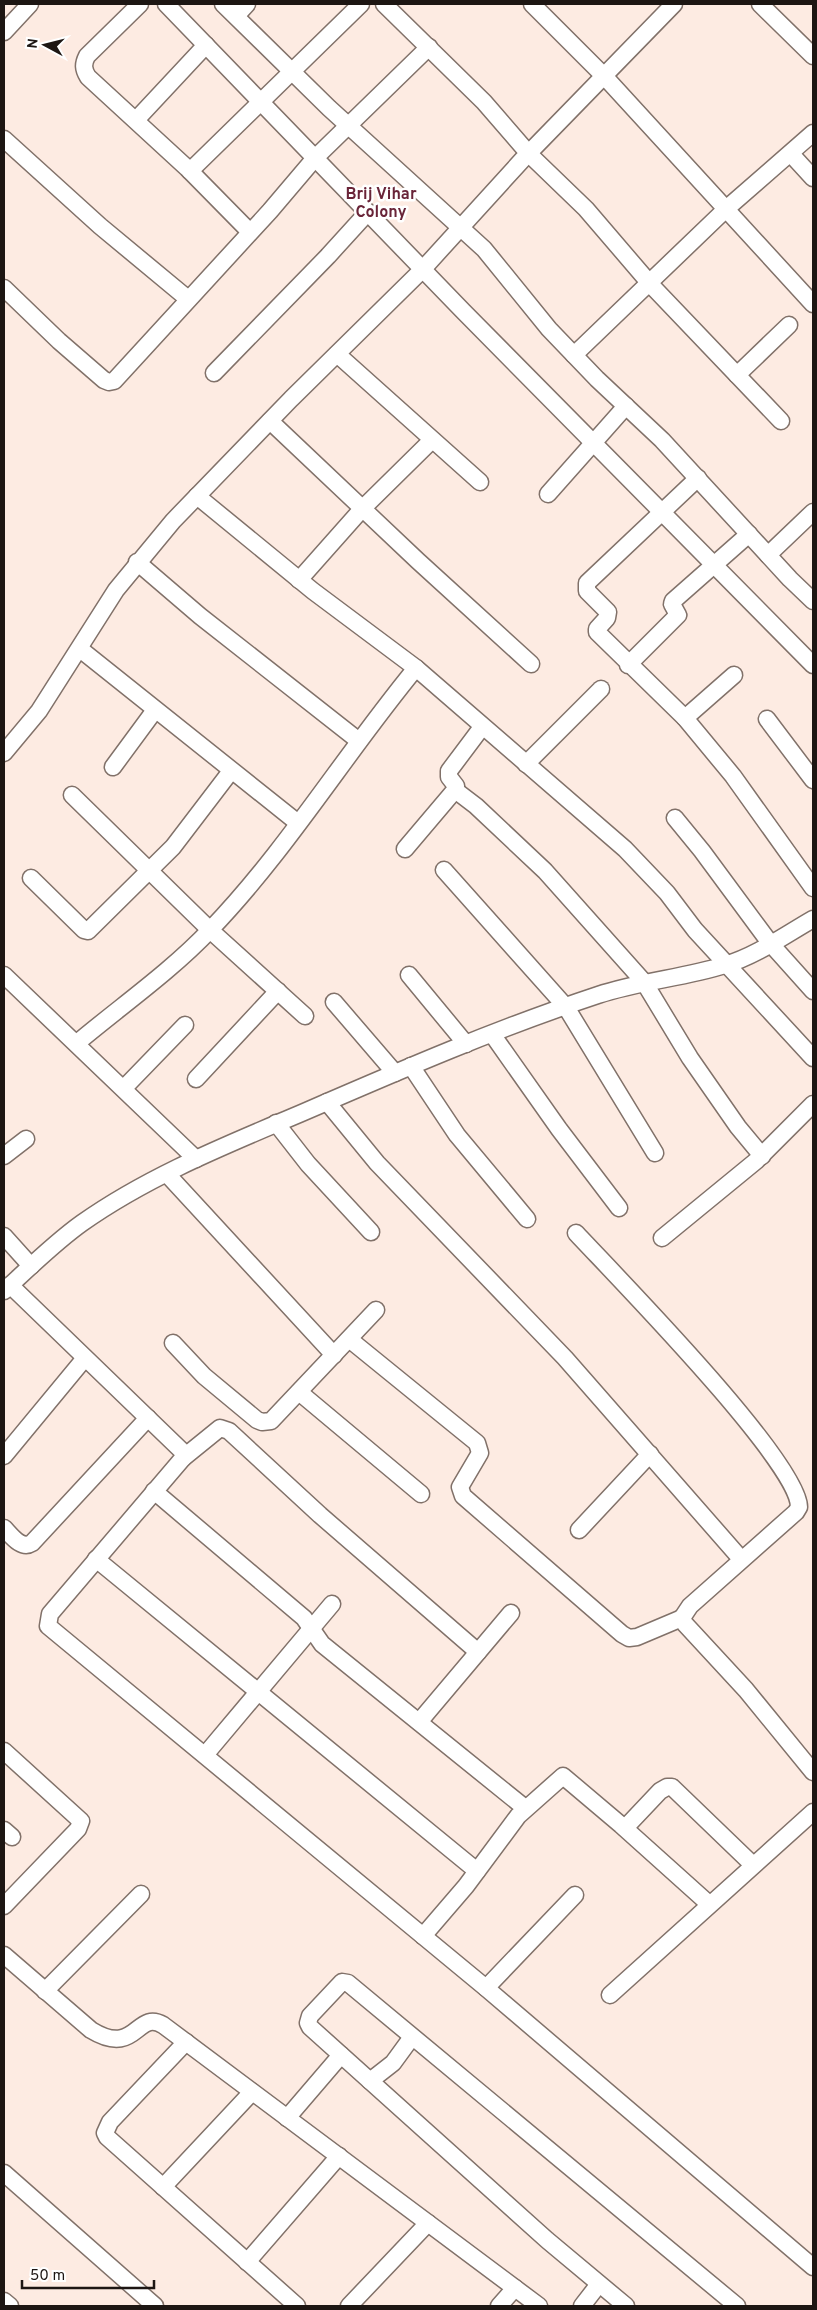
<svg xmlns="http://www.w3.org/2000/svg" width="817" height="2310" font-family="Overpass,sans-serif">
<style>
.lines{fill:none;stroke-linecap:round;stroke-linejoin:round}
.minor-casing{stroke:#817169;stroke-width:19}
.minor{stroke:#fff;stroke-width:16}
.labels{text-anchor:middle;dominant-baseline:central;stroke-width:5;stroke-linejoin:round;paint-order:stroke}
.neighbourhood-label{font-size:16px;font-weight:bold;fill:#692438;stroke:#fff}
</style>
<rect width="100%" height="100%" fill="#fdebe2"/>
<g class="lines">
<!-- minor casing -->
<g class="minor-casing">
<g id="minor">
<path d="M140,4L87,56C83,64 83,69 88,77L187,168L250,232"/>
<polyline points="166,4 463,311 813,665"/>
<polyline points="223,4 329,108 484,249 549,329 597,379 662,440 790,579 813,601"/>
<polyline points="384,4 484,102 529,154 586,209 652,286 781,421"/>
<polyline points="532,4 605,77 813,304"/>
<polyline points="760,4 813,56"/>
<polyline points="236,16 247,4"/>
<polyline points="4,32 30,4"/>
<polyline points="136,120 206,45"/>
<polyline points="4,139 100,226 188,299"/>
<polyline points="791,154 813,178"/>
<polyline points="190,171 361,4"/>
<polyline points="4,288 59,341 104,380 109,382 114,381 270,211 315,158 429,47"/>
<polyline points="337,354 480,482"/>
<polyline points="574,355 726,209 813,133"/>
<polyline points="214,373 328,256 368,212"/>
<polyline points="737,375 789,325"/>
<polyline points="270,421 418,561 531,664"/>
<polyline points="698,478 587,583 587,591 608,612 607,618 597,629 597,632 685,718 733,776 813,888"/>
<polyline points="548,494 626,406"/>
<polyline points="197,496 313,591 416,668 625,849 667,893 695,930 813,1058"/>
<polyline points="768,555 813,512"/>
<polyline points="137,562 200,616 359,741"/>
<polyline points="299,580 362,509 432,440"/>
<polyline points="80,649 298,823"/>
<polyline points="628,665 678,615 672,604 673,601 749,534"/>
<polyline points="685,718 734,675"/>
<polyline points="767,719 813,780"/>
<polyline points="4,753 39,711 116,590 173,521 291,399 422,270 523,159 674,4"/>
<polyline points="526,764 601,689"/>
<polyline points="113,767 155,710"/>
<polyline points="455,790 476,806 545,871 644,982 690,1058 738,1127 762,1156"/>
<polyline points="72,795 210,930 305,1016"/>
<polyline points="675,818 702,851 770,943 813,991"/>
<polyline points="405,849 455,790 456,786 449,777 449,771 482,727"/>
<polyline points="444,870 566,1007 655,1153"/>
<polyline points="31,878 84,930 88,931 173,847 231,771"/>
<polyline points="4,975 196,1159"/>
<polyline points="409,975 466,1044"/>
<polyline points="334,1002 395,1073"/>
<polyline points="492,1034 559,1129 619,1208"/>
<path d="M77,1043C121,1006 170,972 210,930C287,850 345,754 416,668"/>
<polyline points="411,1066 457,1135 527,1219"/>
<polyline points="196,1079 278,991"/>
<polyline points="124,1088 185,1025"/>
<polyline points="327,1102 377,1163 565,1358 741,1559"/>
<polyline points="276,1123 308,1164 371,1232"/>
<polyline points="4,1156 26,1139"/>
<polyline points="167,1174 334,1355"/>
<path d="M576,1233C615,1275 799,1462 799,1507L796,1512L690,1606L682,1618L685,1624L746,1690L813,1772"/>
<polyline points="4,1236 31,1266"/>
<polyline points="662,1238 756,1161 813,1104"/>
<polyline points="10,1285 184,1453 183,1458 50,1614 48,1626 486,1988 813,2267"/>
<path d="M4,1291C29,1268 54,1243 82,1223C150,1175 229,1144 304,1112C401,1070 498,1028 598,995C640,981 683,978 725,965C756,956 785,935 813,919"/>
<polyline points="349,1339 477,1443 480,1453 460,1487 463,1496 622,1634 629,1638 637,1637 682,1618"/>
<polyline points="173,1343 204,1376 257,1420 262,1422 271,1421 376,1310"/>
<polyline points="299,1392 421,1494"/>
<polyline points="4,1456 85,1358"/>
<polyline points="183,1458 220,1428 229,1431 320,1515 478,1652"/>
<polyline points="154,1491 304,1618 322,1644 525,1808"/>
<path d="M4,1528C11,1535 21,1550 32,1543L148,1418"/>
<polyline points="579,1530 650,1454"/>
<polyline points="96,1559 477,1871"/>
<polyline points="419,1722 511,1613"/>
<polyline points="4,1751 81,1821 78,1829 4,1906"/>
<polyline points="205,1755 332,1604"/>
<polyline points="625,1828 660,1791 667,1787 672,1787 753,1865"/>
<polyline points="4,1830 12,1837"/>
<polyline points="423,1936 466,1886 518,1816 563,1776 621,1825 709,1904"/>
<path d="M4,1955L91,2030C137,2058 136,2009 163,2025L539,2306"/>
<polyline points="486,1988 575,1895"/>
<polyline points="45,1991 141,1894"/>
<polyline points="610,1995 813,1812"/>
<polyline points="186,2042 110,2122 105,2133 107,2137 297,2306"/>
<polyline points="370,2081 393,2063 412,2037"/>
<polyline points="287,2118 341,2055"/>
<polyline points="4,2173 155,2306"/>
<polyline points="163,2187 252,2092"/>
<polyline points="247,2262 339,2156"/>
<polyline points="4,2301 10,2306"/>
<polyline points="349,2306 428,2223"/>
<polyline points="499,2306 515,2288"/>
<polyline points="582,2306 599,2284"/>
<polyline points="626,2306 547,2240 310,2027 308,2023 310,2016 342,1982 348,1983 737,2306"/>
</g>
</g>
<!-- minor -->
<use href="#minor" class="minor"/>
</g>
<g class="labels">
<!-- neighbourhood labels -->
<g class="neighbourhood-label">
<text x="381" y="195">Brij Vihar<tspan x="381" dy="18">Colony</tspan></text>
</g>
</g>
<!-- border -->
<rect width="817" height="2310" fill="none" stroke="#1d1613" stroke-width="10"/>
<!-- north arrow -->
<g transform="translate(45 45) rotate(277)" stroke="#ffffff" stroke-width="4" paint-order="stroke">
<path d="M0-4L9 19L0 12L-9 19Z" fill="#1d1613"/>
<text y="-8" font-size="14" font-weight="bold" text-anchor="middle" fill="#1d1613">N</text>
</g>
<!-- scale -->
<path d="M22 2280v8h132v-8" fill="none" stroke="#1d1613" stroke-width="2.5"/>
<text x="30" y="2280" font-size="15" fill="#1d1613" stroke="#ffffff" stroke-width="4" paint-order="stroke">50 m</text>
</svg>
